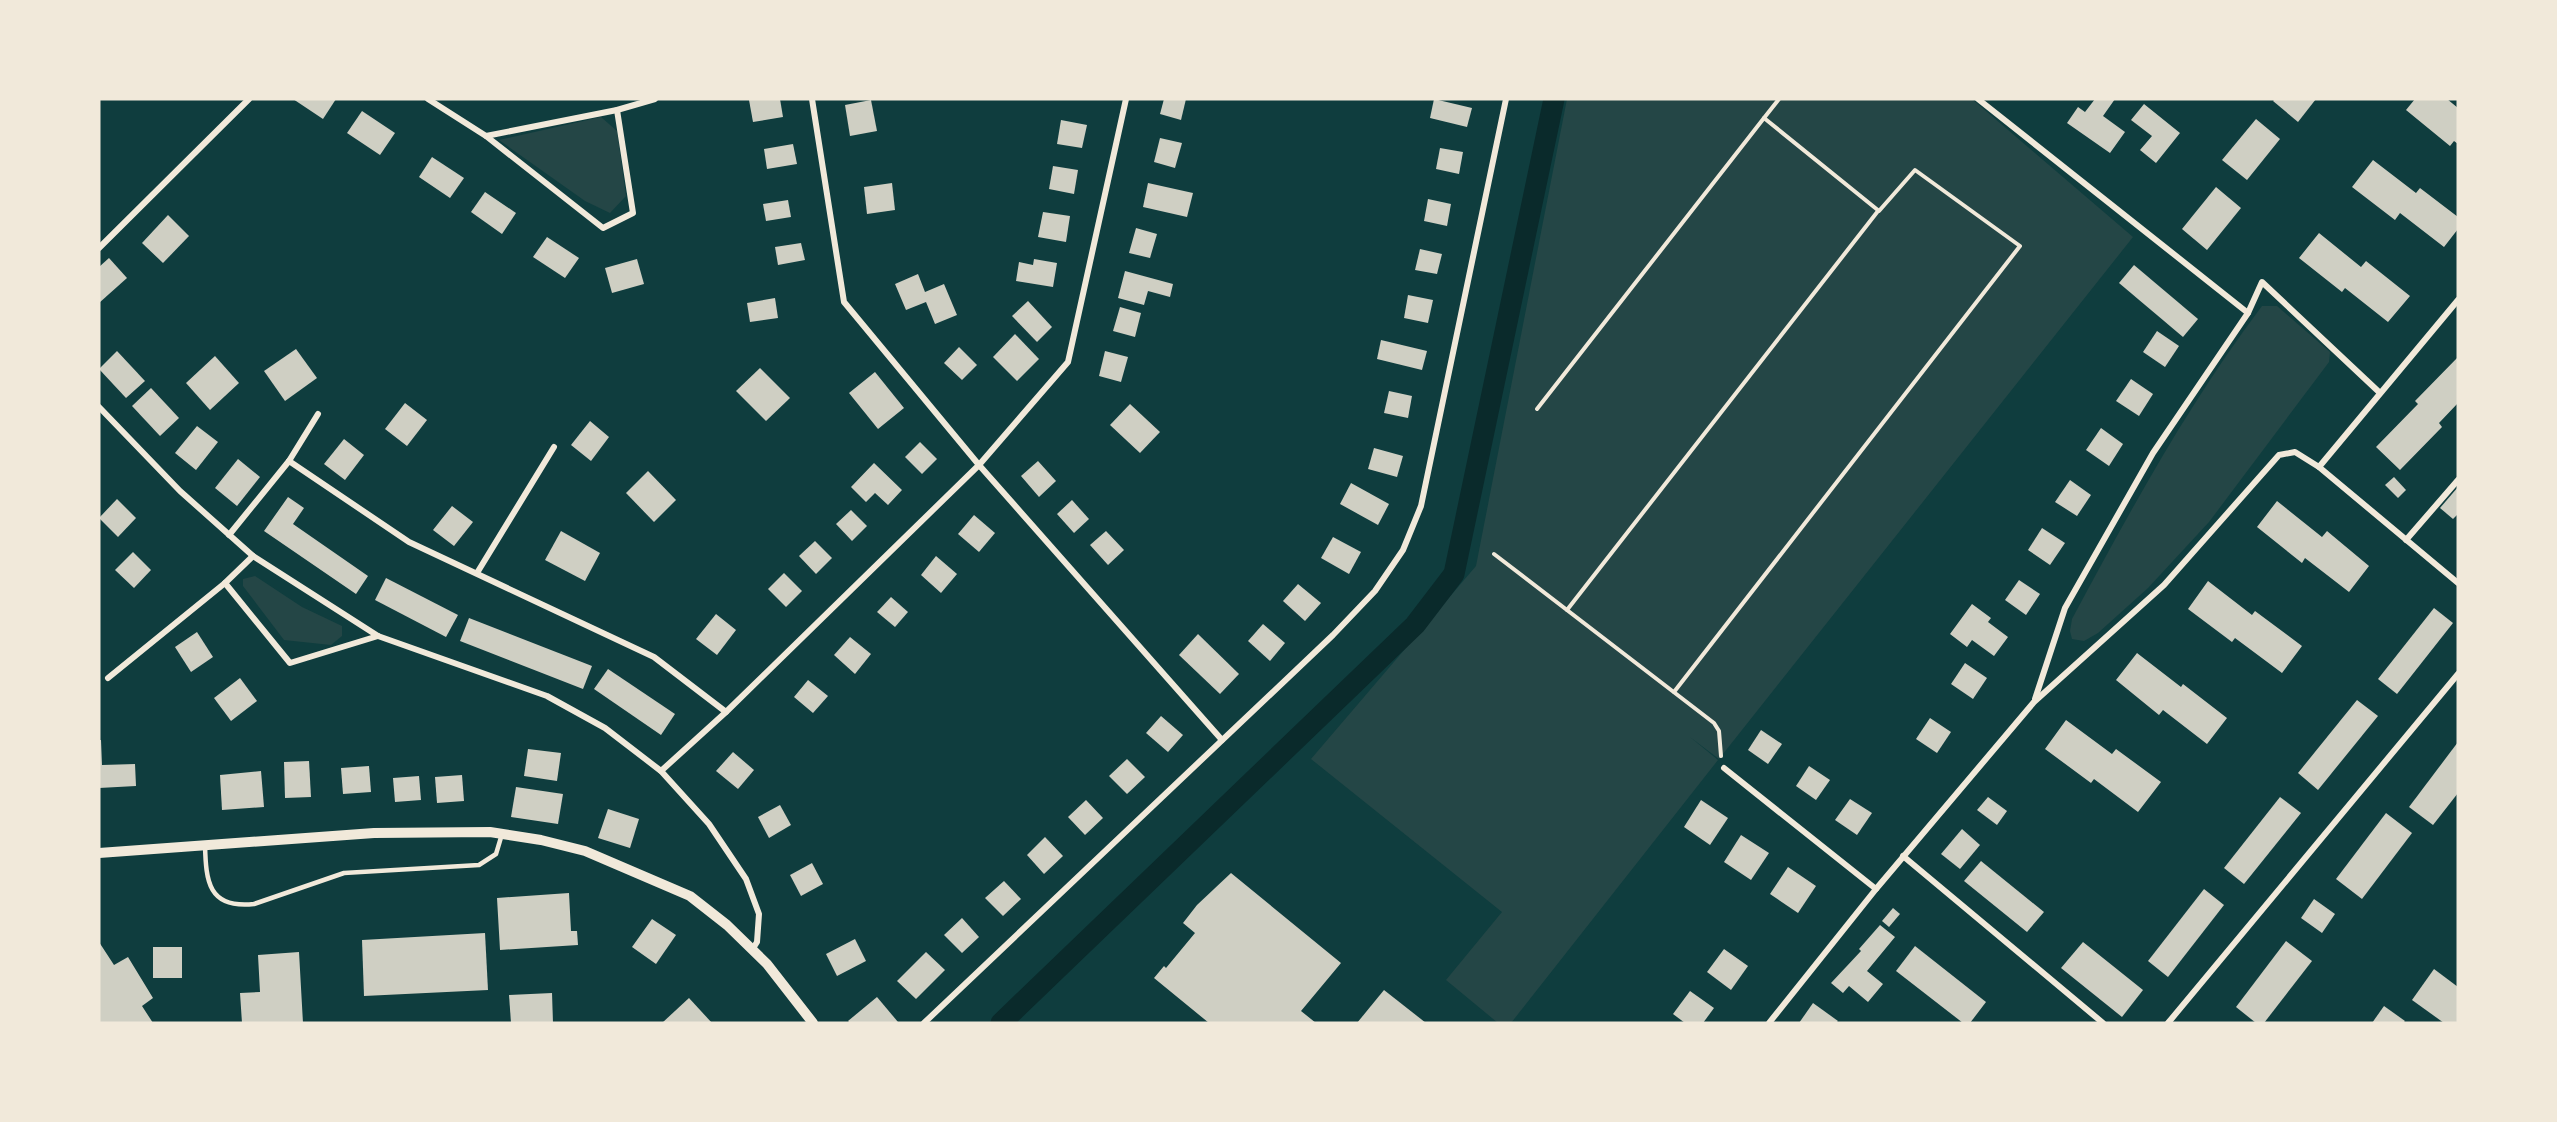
<svg xmlns="http://www.w3.org/2000/svg" width="2557" height="1122" font-family="'Golos Text',sans-serif">
<style>
.green{fill:#244646}
.lines{fill:none;stroke-linecap:round;stroke-linejoin:round}
.canal{stroke:#0a2a2b;stroke-width:21}
.building{fill:#cfcfc3}
.path{stroke:#f1e9da;stroke-width:4}
.service{stroke:#f1e9da;stroke-width:4.5}
.minor{stroke:#f1e9da;stroke-width:6}
.tertiary{stroke:#f1e9da;stroke-width:10}
</style>
<rect width="100%" height="100%" fill="#0f3d3e"/>
<!-- green -->
<g class="green">
<polygon points="1567,99 1972,99 2133,237 1719,759 1690,737 1718,760 1511,1023 1498,1023 1446,980 1502,912 1311,759 1476,566"/>
<polygon points="601,117 617,131 626,196 610,213 585,201 499,140"/>
<path d="M2262,306H2277L2330,352L2329,362L2209,522L2148,588L2098,633L2084,641L2072,639L2070,631L2072,619C2130,511 2188,404 2262,306Z"/>
<polygon points="255,576 302,607 342,626 342,636 331,645 284,640 243,586 243,579"/>
</g>
<g class="lines">
<!-- canal -->
<polyline class="canal" points="1001,1023 1415,625 1454,574 1554,99"/>
</g>
<!-- building -->
<g class="building">
<polygon points="293,99 336,99 323,119"/>
<polygon points="758,99 780,99 783,117 753,122 749,100"/>
<polygon points="1164,99 1186,99 1181,120 1160,114"/>
<polygon points="1434,99 1472,108 1467,127 1430,118"/>
<polygon points="2095,99 2115,99 2103,116 2125,132 2110,153 2067,123 2078,107 2085,112"/>
<polygon points="2275,99 2316,99 2298,122 2273,101"/>
<polygon points="2415,99 2447,99 2458,108 2458,144 2454,141 2450,146 2406,110"/>
<polygon points="871,100 877,131 850,136 845,105"/>
<polygon points="2144,104 2180,133 2156,163 2140,150 2152,136 2131,120"/>
<polygon points="362,111 395,133 380,155 347,133"/>
<polygon points="2256,119 2280,139 2247,180 2222,160"/>
<polygon points="1061,120 1087,125 1082,148 1057,144"/>
<polygon points="1160,138 1182,143 1175,168 1154,162"/>
<polygon points="793,144 797,164 767,169 764,149"/>
<polygon points="1440,148 1463,152 1459,174 1436,169"/>
<polygon points="432,157 464,178 450,198 419,177"/>
<polygon points="2373,160 2416,193 2420,188 2458,217 2458,229 2444,247 2400,213 2395,220 2352,187"/>
<polygon points="1053,166 1078,170 1074,194 1049,189"/>
<polygon points="892,183 895,210 867,214 864,187"/>
<polygon points="1148,183 1193,193 1187,217 1143,207"/>
<polygon points="2216,187 2241,208 2207,250 2182,229"/>
<polygon points="485,192 516,213 502,234 471,212"/>
<polygon points="1428,199 1451,204 1447,226 1424,221"/>
<polygon points="788,200 791,217 766,221 763,204"/>
<polygon points="1043,212 1070,216 1066,242 1038,237"/>
<polygon points="168,215 189,236 163,263 142,243"/>
<polygon points="1136,228 1157,234 1150,258 1129,253"/>
<polygon points="2319,233 2361,267 2366,261 2410,296 2388,322 2345,288 2342,292 2299,258"/>
<polygon points="547,237 579,258 565,278 533,257"/>
<polygon points="801,243 805,260 778,265 775,247"/>
<polygon points="1420,249 1442,254 1437,274 1415,270"/>
<polygon points="109,258 127,278 99,303 99,267"/>
<polygon points="637,259 644,284 612,293 605,268"/>
<polygon points="1034,259 1057,263 1053,287 1016,281 1019,262 1033,265"/>
<polygon points="2134,265 2198,319 2183,337 2119,283"/>
<polygon points="1125,271 1173,284 1170,297 1148,291 1144,305 1118,298"/>
<polygon points="918,274 925,292 944,284 957,315 935,324 926,302 906,310 895,284"/>
<polygon points="1408,295 1433,300 1428,323 1404,318"/>
<polygon points="775,298 778,318 750,322 747,303"/>
<polygon points="1028,301 1052,327 1037,342 1012,316"/>
<polygon points="1120,307 1141,313 1135,337 1113,331"/>
<polygon points="2157,331 2179,346 2165,367 2143,352"/>
<polygon points="1015,334 1039,359 1017,381 993,357"/>
<polygon points="1381,340 1427,351 1422,370 1377,359"/>
<polygon points="959,347 977,365 962,380 944,363"/>
<polygon points="296,349 317,378 285,401 264,371"/>
<polygon points="117,351 145,381 126,398 99,369"/>
<polygon points="1105,351 1128,357 1121,382 1099,376"/>
<polygon points="215,356 239,383 210,410 186,383"/>
<polygon points="2458,357 2458,403 2439,423 2442,427 2400,470 2376,447 2418,404 2415,401"/>
<polygon points="760,368 790,398 766,421 736,391"/>
<polygon points="875,372 904,408 878,429 849,393"/>
<polygon points="2131,379 2153,394 2139,416 2116,401"/>
<polygon points="151,388 179,418 160,436 132,406"/>
<polygon points="1389,391 1412,396 1408,418 1384,413"/>
<polygon points="405,403 427,420 407,446 385,429"/>
<polygon points="1130,404 1160,432 1140,453 1110,425"/>
<polygon points="590,421 609,437 591,461 571,445"/>
<polygon points="197,426 218,442 196,470 175,453"/>
<polygon points="2101,428 2123,444 2109,466 2086,450"/>
<polygon points="344,439 364,455 345,480 324,464"/>
<polygon points="920,442 937,459 922,474 905,457"/>
<polygon points="1374,448 1403,456 1397,477 1368,469"/>
<polygon points="238,459 260,477 237,506 215,488"/>
<polygon points="1038,461 1056,481 1039,497 1021,476"/>
<polygon points="874,463 902,490 888,505 875,493 866,502 851,487"/>
<polygon points="648,471 676,500 654,522 626,493"/>
<polygon points="2394,477 2406,490 2398,498 2385,485"/>
<polygon points="2070,480 2091,495 2077,516 2055,502"/>
<polygon points="1351,483 1389,504 1378,525 1340,504"/>
<polygon points="2458,487 2458,514 2453,519 2440,508"/>
<polygon points="288,497 304,508 293,524 368,576 356,594 264,531"/>
<polygon points="117,499 136,518 118,537 99,518"/>
<polygon points="1072,500 1089,519 1074,533 1057,514"/>
<polygon points="2277,501 2322,537 2327,531 2369,566 2349,592 2305,558 2302,563 2257,527"/>
<polygon points="452,506 473,522 454,546 433,530"/>
<polygon points="851,510 867,526 852,541 836,524"/>
<polygon points="974,515 995,533 979,552 958,534"/>
<polygon points="2042,528 2065,543 2050,565 2028,550"/>
<polygon points="561,531 600,553 585,581 545,560"/>
<polygon points="1106,531 1124,550 1108,565 1090,545"/>
<polygon points="1333,537 1361,552 1349,574 1321,558"/>
<polygon points="815,541 832,558 816,574 799,556"/>
<polygon points="133,552 151,570 134,588 115,570"/>
<polygon points="936,556 957,574 941,593 921,575"/>
<polygon points="784,573 802,591 786,607 768,589"/>
<polygon points="386,578 458,615 446,637 375,600"/>
<polygon points="2019,580 2040,594 2026,615 2005,600"/>
<polygon points="2208,581 2252,615 2255,611 2302,646 2282,673 2235,638 2232,642 2188,609"/>
<polygon points="1298,584 1321,603 1305,621 1283,601"/>
<polygon points="891,597 908,612 895,627 877,612"/>
<polygon points="1972,604 1991,618 1988,622 2008,637 1994,656 1972,640 1967,647 1950,634"/>
<polygon points="2434,608 2453,623 2397,694 2378,679"/>
<polygon points="716,614 736,630 717,655 696,639"/>
<polygon points="469,618 592,666 583,689 460,641"/>
<polygon points="1263,624 1285,643 1270,661 1248,641"/>
<polygon points="197,632 213,657 191,672 175,647"/>
<polygon points="1198,634 1239,674 1220,694 1179,655"/>
<polygon points="850,637 871,654 855,674 834,655"/>
<polygon points="2137,653 2181,687 2183,684 2227,718 2207,744 2163,710 2159,715 2116,680"/>
<polygon points="1965,663 1987,678 1973,699 1951,684"/>
<polygon points="608,669 675,714 661,735 594,689"/>
<polygon points="240,678 257,701 231,721 214,698"/>
<polygon points="808,680 828,696 813,713 794,697"/>
<polygon points="2357,700 2378,716 2318,790 2298,773"/>
<polygon points="1161,716 1183,735 1168,752 1146,733"/>
<polygon points="1930,718 1951,732 1937,753 1916,739"/>
<polygon points="2066,720 2112,754 2116,749 2161,782 2138,812 2094,779 2091,783 2045,749"/>
<polygon points="1761,730 1782,744 1768,764 1748,750"/>
<polygon points="99,740 101,740 102,765 135,764 136,786 99,788"/>
<polygon points="2458,742 2458,793 2433,825 2409,807"/>
<polygon points="528,749 561,753 557,781 524,776"/>
<polygon points="733,752 754,770 738,789 716,771"/>
<polygon points="1127,759 1145,777 1127,794 1109,776"/>
<polygon points="309,761 311,797 285,798 284,762"/>
<polygon points="369,766 371,792 343,794 341,768"/>
<polygon points="1809,766 1830,780 1816,800 1796,786"/>
<polygon points="261,771 264,807 222,810 220,775"/>
<polygon points="462,775 464,801 437,803 435,777"/>
<polygon points="419,776 421,800 395,802 393,778"/>
<polygon points="516,787 563,794 558,824 511,817"/>
<polygon points="1988,797 2007,811 1997,825 1977,810"/>
<polygon points="2280,797 2301,813 2244,884 2224,868"/>
<polygon points="1850,799 1872,813 1857,835 1835,820"/>
<polygon points="1086,800 1103,818 1085,835 1068,817"/>
<polygon points="1701,800 1728,818 1710,845 1684,827"/>
<polygon points="780,805 791,825 769,838 758,817"/>
<polygon points="608,809 639,819 630,848 598,838"/>
<polygon points="2386,813 2412,833 2362,899 2336,879"/>
<polygon points="1962,829 1980,845 1960,869 1941,854"/>
<polygon points="1741,835 1769,853 1751,880 1724,862"/>
<polygon points="1045,837 1063,856 1044,874 1027,855"/>
<polygon points="1981,861 2044,912 2027,932 1964,881"/>
<polygon points="812,863 823,884 801,896 790,875"/>
<polygon points="1788,867 1816,886 1798,913 1770,894"/>
<polygon points="1231,873 1341,963 1301,1011 1316,1023 1209,1023 1154,978 1164,966 1166,968 1195,933 1183,923 1197,905"/>
<polygon points="1004,881 1021,899 1003,916 985,898"/>
<polygon points="2204,889 2224,905 2168,977 2148,961"/>
<polygon points="569,893 571,931 577,931 578,945 500,950 497,898"/>
<polygon points="2314,899 2335,914 2322,933 2301,918"/>
<polygon points="1893,908 1900,914 1889,927 1882,921"/>
<polygon points="962,918 979,937 962,953 944,935"/>
<polygon points="652,919 676,935 656,964 632,947"/>
<polygon points="1880,925 1895,937 1867,971 1883,984 1868,1002 1849,986 1843,993 1831,983 1861,951 1859,949"/>
<polygon points="485,933 488,990 364,996 362,940"/>
<polygon points="855,939 866,961 837,976 826,954"/>
<polygon points="2286,941 2312,961 2264,1023 2256,1023 2236,1007"/>
<polygon points="99,942 114,965 128,957 153,998 142,1006 153,1023 99,1023"/>
<polygon points="2083,942 2143,990 2122,1017 2061,968"/>
<polygon points="1915,946 1986,1002 1970,1023 1963,1023 1896,971"/>
<rect x="153" y="947" width="29" height="31"/>
<polygon points="1724,949 1748,966 1731,990 1707,972"/>
<polygon points="299,952 303,1023 242,1023 240,993 260,992 258,955"/>
<polygon points="926,952 945,970 916,999 897,981"/>
<polygon points="2434,969 2458,987 2458,1023 2444,1023 2412,1000"/>
<polygon points="1384,990 1426,1023 1357,1023"/>
<polygon points="1690,991 1714,1008 1703,1023 1685,1023 1673,1014"/>
<polygon points="552,993 553,1023 511,1023 509,995"/>
<polygon points="877,997 898,1022 850,1023 848,1021"/>
<polygon points="689,998 712,1023 662,1023"/>
<polygon points="1813,1003 1838,1021 1836,1023 1799,1023"/>
<polygon points="2384,1006 2405,1021 2403,1023 2372,1023"/>
</g>
<g class="lines">
<!-- path -->
<g class="path">
<polyline points="1537,409 1764,118"/>
<polyline points="1494,554 1714,723 1719,731 1721,756"/>
<polyline points="1567,610 1878,211"/>
<polyline points="1674,692 2020,246 1915,170 1879,211 1764,118 1779,99"/>
</g>
<!-- service -->
<path class="service" d="M205,845C206,881 208,909 254,904L344,873L479,865L496,854L502,834"/>
<!-- minor -->
<g class="minor">
<polyline points="428,99 486,136 603,228 633,213 617,110"/>
<polyline points="812,99 844,302 979,465 1222,740"/>
<polyline points="1978,99 2248,313"/>
<polyline points="486,136 617,110 655,99"/>
<polyline points="99,248 249,99"/>
<polyline points="99,407 180,491 253,556 378,636 547,696 605,728 661,771 709,824 746,879 759,914 757,942 752,950"/>
<polyline points="289,461 409,542 654,657 726,712"/>
<polyline points="2319,467 2458,583"/>
<polyline points="229,535 289,461 318,414"/>
<polyline points="2406,540 2458,480"/>
<polyline points="253,556 225,583 290,663 378,636"/>
<polyline points="477,573 554,447"/>
<polyline points="108,678 225,583"/>
<polyline points="2035,699 2065,608 2153,453 2248,313 2262,282 2379,392"/>
<polyline points="1724,768 1876,889"/>
<polyline points="661,771 726,712 979,465 1068,362 1126,99"/>
<polyline points="1903,856 2103,1023"/>
<polyline points="924,1023 1333,635 1375,591 1403,550 1421,506 1506,99"/>
<polyline points="1769,1023 1876,889 2034,702 2164,585 2279,455 2295,452 2319,467 2458,300"/>
<polyline points="2168,1023 2458,674"/>
</g>
<!-- tertiary -->
<polyline class="tertiary" points="99,853 374,833 490,832 541,840 585,851 690,896 727,925 767,964 813,1023"/>
</g>
<!-- border -->
<rect width="2557" height="1122" fill="none" stroke="#f1e9da" stroke-width="201"/>
</svg>
